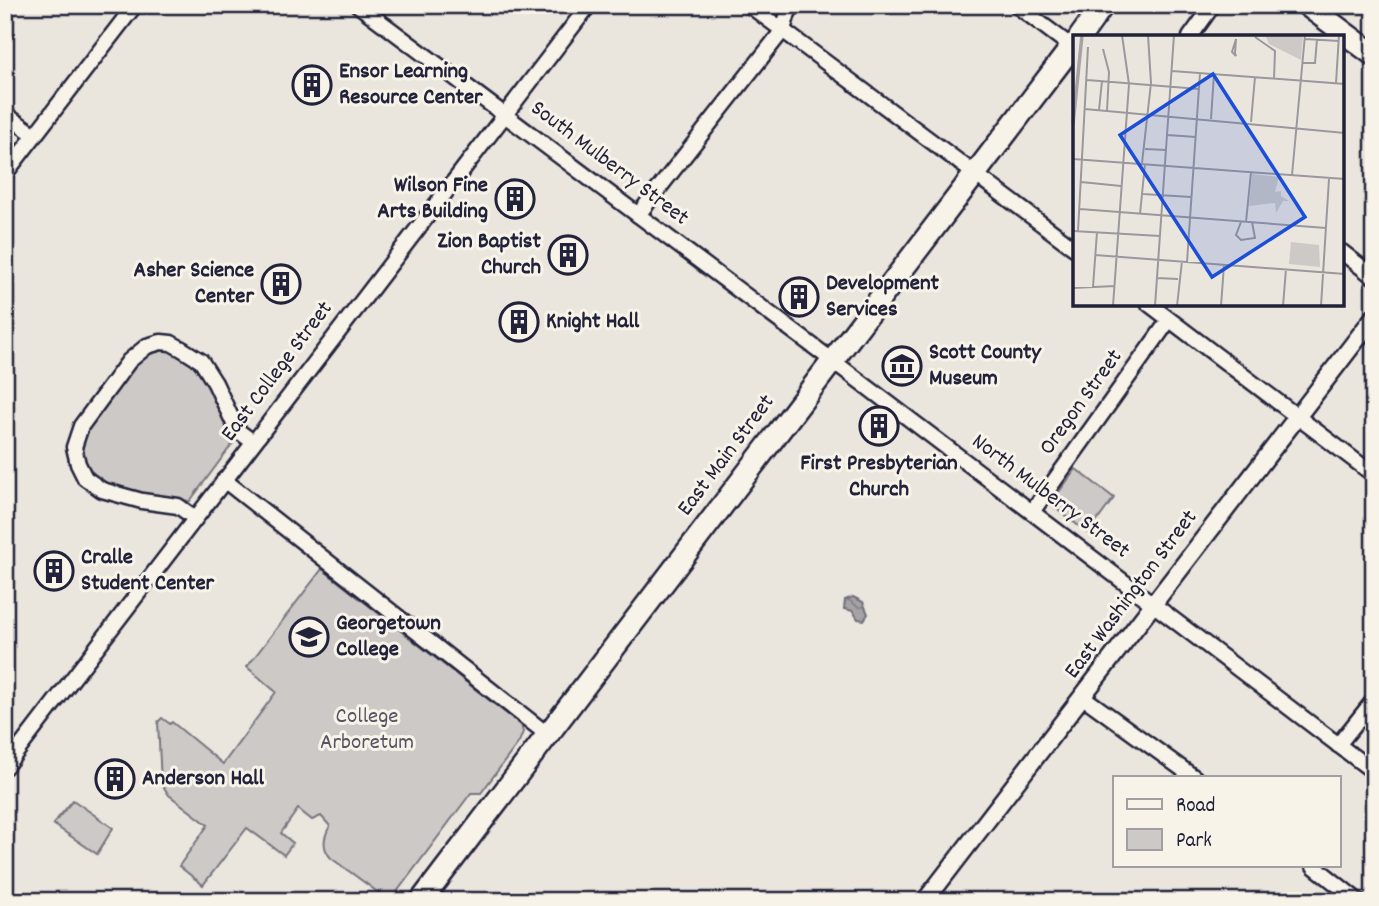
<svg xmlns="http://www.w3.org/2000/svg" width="1379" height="906" font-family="Dekko,sans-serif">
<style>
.green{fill:#cdc9c6;stroke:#787680;stroke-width:2}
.water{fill:url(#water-waves);stroke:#716f7b;stroke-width:2}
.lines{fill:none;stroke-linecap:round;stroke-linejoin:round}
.minor-casing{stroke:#22223b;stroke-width:19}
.tertiary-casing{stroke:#22223b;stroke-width:21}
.primary-casing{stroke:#22223b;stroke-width:26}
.minor{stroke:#f7f3e8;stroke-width:14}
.tertiary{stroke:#f7f3e8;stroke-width:16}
.primary{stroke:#f7f3e8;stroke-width:21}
.labels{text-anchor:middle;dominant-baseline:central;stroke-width:6;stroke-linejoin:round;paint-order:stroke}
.poi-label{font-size:23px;font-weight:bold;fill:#22223b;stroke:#f7f3e8;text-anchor:start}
.street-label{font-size:23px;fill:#22223b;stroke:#f7f3e8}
.park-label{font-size:23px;fill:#555465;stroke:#f7f3e8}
.inset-river{fill:none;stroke:#a6a3a6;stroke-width:3.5}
.inset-road{fill:none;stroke:#9a989d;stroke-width:2}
.view{fill:#1d4ed8;fill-opacity:0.15;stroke:#1d4ed8;stroke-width:3.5}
.inset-edge{fill:none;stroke:#22223b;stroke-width:3.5}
</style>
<defs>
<pattern id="water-waves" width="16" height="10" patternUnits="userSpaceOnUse" patternTransform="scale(1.75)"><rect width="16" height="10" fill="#a6a3a6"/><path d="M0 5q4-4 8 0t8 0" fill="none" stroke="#878488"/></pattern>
</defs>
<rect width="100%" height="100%" fill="#eae6de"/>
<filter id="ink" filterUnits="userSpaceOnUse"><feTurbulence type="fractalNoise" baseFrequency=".0143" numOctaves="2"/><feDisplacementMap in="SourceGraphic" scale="14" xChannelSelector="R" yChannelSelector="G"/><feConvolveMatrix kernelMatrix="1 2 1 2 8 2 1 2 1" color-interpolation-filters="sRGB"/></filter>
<g filter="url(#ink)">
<!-- green -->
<g class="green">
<path d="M162,350C206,352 219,410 233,443L190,501C149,495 76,495 83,437L138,362L151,353Z"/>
<polygon points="1076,469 1114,498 1088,533 1050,504"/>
<path d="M322,569L521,725L523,732L519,742L481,793H471L390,901L331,858C322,848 323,838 330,826L321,816L312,820L298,809L281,833L293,843L284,855L247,828L203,885L179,866L208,825L169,795L161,783L158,722L162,718L170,724L172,722L223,764L276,692L247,667Z"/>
<polygon points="73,800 113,828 97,854 53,824"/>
</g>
<!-- water -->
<polygon class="water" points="853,597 863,602 868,614 864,620 858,619 853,611 844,609 845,600"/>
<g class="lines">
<!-- minor casing -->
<g class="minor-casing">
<g id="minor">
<polyline points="358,5 833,361 1374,772"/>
<polyline points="749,5 1074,248"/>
<polyline points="1016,5 1072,47"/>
<polyline points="1190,37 1213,5"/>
<polyline points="5,114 35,135"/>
<polyline points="5,174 135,5"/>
<polyline points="638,215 783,30 788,13 794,5"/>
<polyline points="1342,252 1374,277"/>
<polyline points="1149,304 1374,475"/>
<polyline points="224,480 548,735"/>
<polyline points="1032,512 1169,320"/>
<polyline points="195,518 178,506 142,501 102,490 85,478 78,464 74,447 81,426 129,361 147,346 161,342 171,343 182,349 201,361 215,383 237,430 253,442"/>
<polyline points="1083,697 1195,778"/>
<polyline points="1338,745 1374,700"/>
<polyline points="5,767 589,5"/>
<polyline points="1314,866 1358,901"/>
</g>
</g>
<!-- tertiary casing -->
<g class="tertiary-casing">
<polyline id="tertiary" points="925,901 1374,317"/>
</g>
<!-- primary casing -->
<g class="primary-casing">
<g id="primary">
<polyline points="1307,5 1374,55"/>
<polyline points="1080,37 1103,5"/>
<polyline points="421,901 1074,44"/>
</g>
</g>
<!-- minor -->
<use href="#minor" class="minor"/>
<!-- tertiary -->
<use href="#tertiary" class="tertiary"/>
<!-- primary -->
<use href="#primary" class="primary"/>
</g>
</g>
<!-- icons -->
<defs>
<g id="building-ring" transform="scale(2.0125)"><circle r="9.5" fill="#f7f3e8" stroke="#22223b" stroke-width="1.5"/><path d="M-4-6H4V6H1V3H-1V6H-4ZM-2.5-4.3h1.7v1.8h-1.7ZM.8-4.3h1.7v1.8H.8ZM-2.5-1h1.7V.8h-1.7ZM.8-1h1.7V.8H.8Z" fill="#22223b"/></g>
<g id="museum-ring" transform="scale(2.0125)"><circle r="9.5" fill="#f7f3e8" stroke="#22223b" stroke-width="1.5"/><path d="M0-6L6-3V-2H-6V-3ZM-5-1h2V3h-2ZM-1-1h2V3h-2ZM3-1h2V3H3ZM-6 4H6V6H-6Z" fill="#22223b"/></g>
<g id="university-ring" transform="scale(2.0125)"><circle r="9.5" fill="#f7f3e8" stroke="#22223b" stroke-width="1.5"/><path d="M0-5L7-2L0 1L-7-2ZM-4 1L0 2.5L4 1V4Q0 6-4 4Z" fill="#22223b"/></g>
</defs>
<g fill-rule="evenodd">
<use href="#building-ring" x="312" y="85"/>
<use href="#building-ring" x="515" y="199"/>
<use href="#building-ring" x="568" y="255"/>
<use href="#building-ring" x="281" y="284"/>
<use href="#building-ring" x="799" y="297"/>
<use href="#building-ring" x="519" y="322"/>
<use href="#museum-ring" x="902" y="366"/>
<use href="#building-ring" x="879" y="426"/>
<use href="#building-ring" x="54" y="571"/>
<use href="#university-ring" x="309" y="637"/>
<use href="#building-ring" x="115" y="779"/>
</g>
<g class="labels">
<!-- poi labels -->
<g class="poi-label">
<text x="339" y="72">Ensor Learning<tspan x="339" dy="26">Resource Center</tspan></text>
<text x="488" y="186" text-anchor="end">Wilson Fine<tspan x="488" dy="26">Arts Building</tspan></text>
<text x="541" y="242" text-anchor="end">Zion Baptist<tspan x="541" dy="26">Church</tspan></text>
<text x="254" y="271" text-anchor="end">Asher Science<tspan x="254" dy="26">Center</tspan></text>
<text x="826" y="284">Development<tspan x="826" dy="26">Services</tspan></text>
<text x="546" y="322">Knight Hall</text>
<text x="929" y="353">Scott County<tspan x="929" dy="26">Museum</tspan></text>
<text x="879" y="464" text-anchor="middle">First Presbyterian<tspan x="879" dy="26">Church</tspan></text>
<text x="81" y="558">Cralle<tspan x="81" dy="26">Student Center</tspan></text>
<text x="336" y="624">Georgetown<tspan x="336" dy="26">College</tspan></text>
<text x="142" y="779">Anderson Hall</text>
</g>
<!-- street labels -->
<g class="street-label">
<text transform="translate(609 164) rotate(37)">South Mulberry Street</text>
<text transform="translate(278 372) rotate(-53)">East College Street</text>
<text transform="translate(1082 403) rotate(-54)">Oregon Street</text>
<text transform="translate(727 456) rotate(-53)">East Main Street</text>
<text transform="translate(1050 497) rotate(37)">North Mulberry Street</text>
<text transform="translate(1132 595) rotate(-53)">East Washington Street</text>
</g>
<!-- park labels -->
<g class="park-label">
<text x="367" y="717">College<tspan x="367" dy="26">Arboretum</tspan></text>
</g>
</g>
<!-- overview -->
<g transform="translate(1073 35)">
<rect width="271" height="271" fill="#eae6de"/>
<path d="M192,0H230L228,25L196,9ZM179,139L206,142L202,157L208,156V161L216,166H210L203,178L202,168L176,171ZM218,207L246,210L247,232L216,229Z" fill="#cdc9c6"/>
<path class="inset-river" d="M0,89L9,0"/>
<path class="inset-road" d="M182,2L202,16L201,44M163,4L162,18L163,21L159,17ZM232,4L266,6M30,14L36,37L34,76M229,28H242L244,4M99,36L272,49M14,45L126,54M263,48L266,0M12,74L272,98M26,75L29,46M138,84L141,39M178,87L182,42M94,100L123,102M72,114L93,115M0,124L272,144M69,128L78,48L75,0M219,140L232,0M8,147L48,151M70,159L118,162M7,174L253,193M67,179L72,129M168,187L163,200L168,205L182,203L179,187M173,187L178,137M0,196L87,201M5,196L15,12M22,220L272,239M114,227L127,38M84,243L105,244M20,252L24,197M0,253L42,251M40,271L56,49L49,0M82,271L101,0M104,271L109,226M148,271L151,230M210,271L213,234M248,271L256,144"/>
<path class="view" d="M140,39L232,182L139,242L47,100Z"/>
<rect width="271" height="271" class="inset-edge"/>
</g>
<!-- margin -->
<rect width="1379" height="906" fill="none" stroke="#f7f3e8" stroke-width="28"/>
<rect x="14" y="14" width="1351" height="878" fill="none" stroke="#22223b" stroke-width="2.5" filter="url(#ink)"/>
<!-- legend -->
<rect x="1113" y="776" width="228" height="91" fill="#f7f3e8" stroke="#a29fa3" stroke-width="2"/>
<rect x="1127" y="799" width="35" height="10" fill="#f7f3e8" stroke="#a29fa3" stroke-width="2"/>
<text x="1176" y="811" font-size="21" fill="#22223b">Road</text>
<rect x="1127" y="829" width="35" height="21" fill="#cdc9c6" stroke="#a29fa3" stroke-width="2"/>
<text x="1176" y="846" font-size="21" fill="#22223b">Park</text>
</svg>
